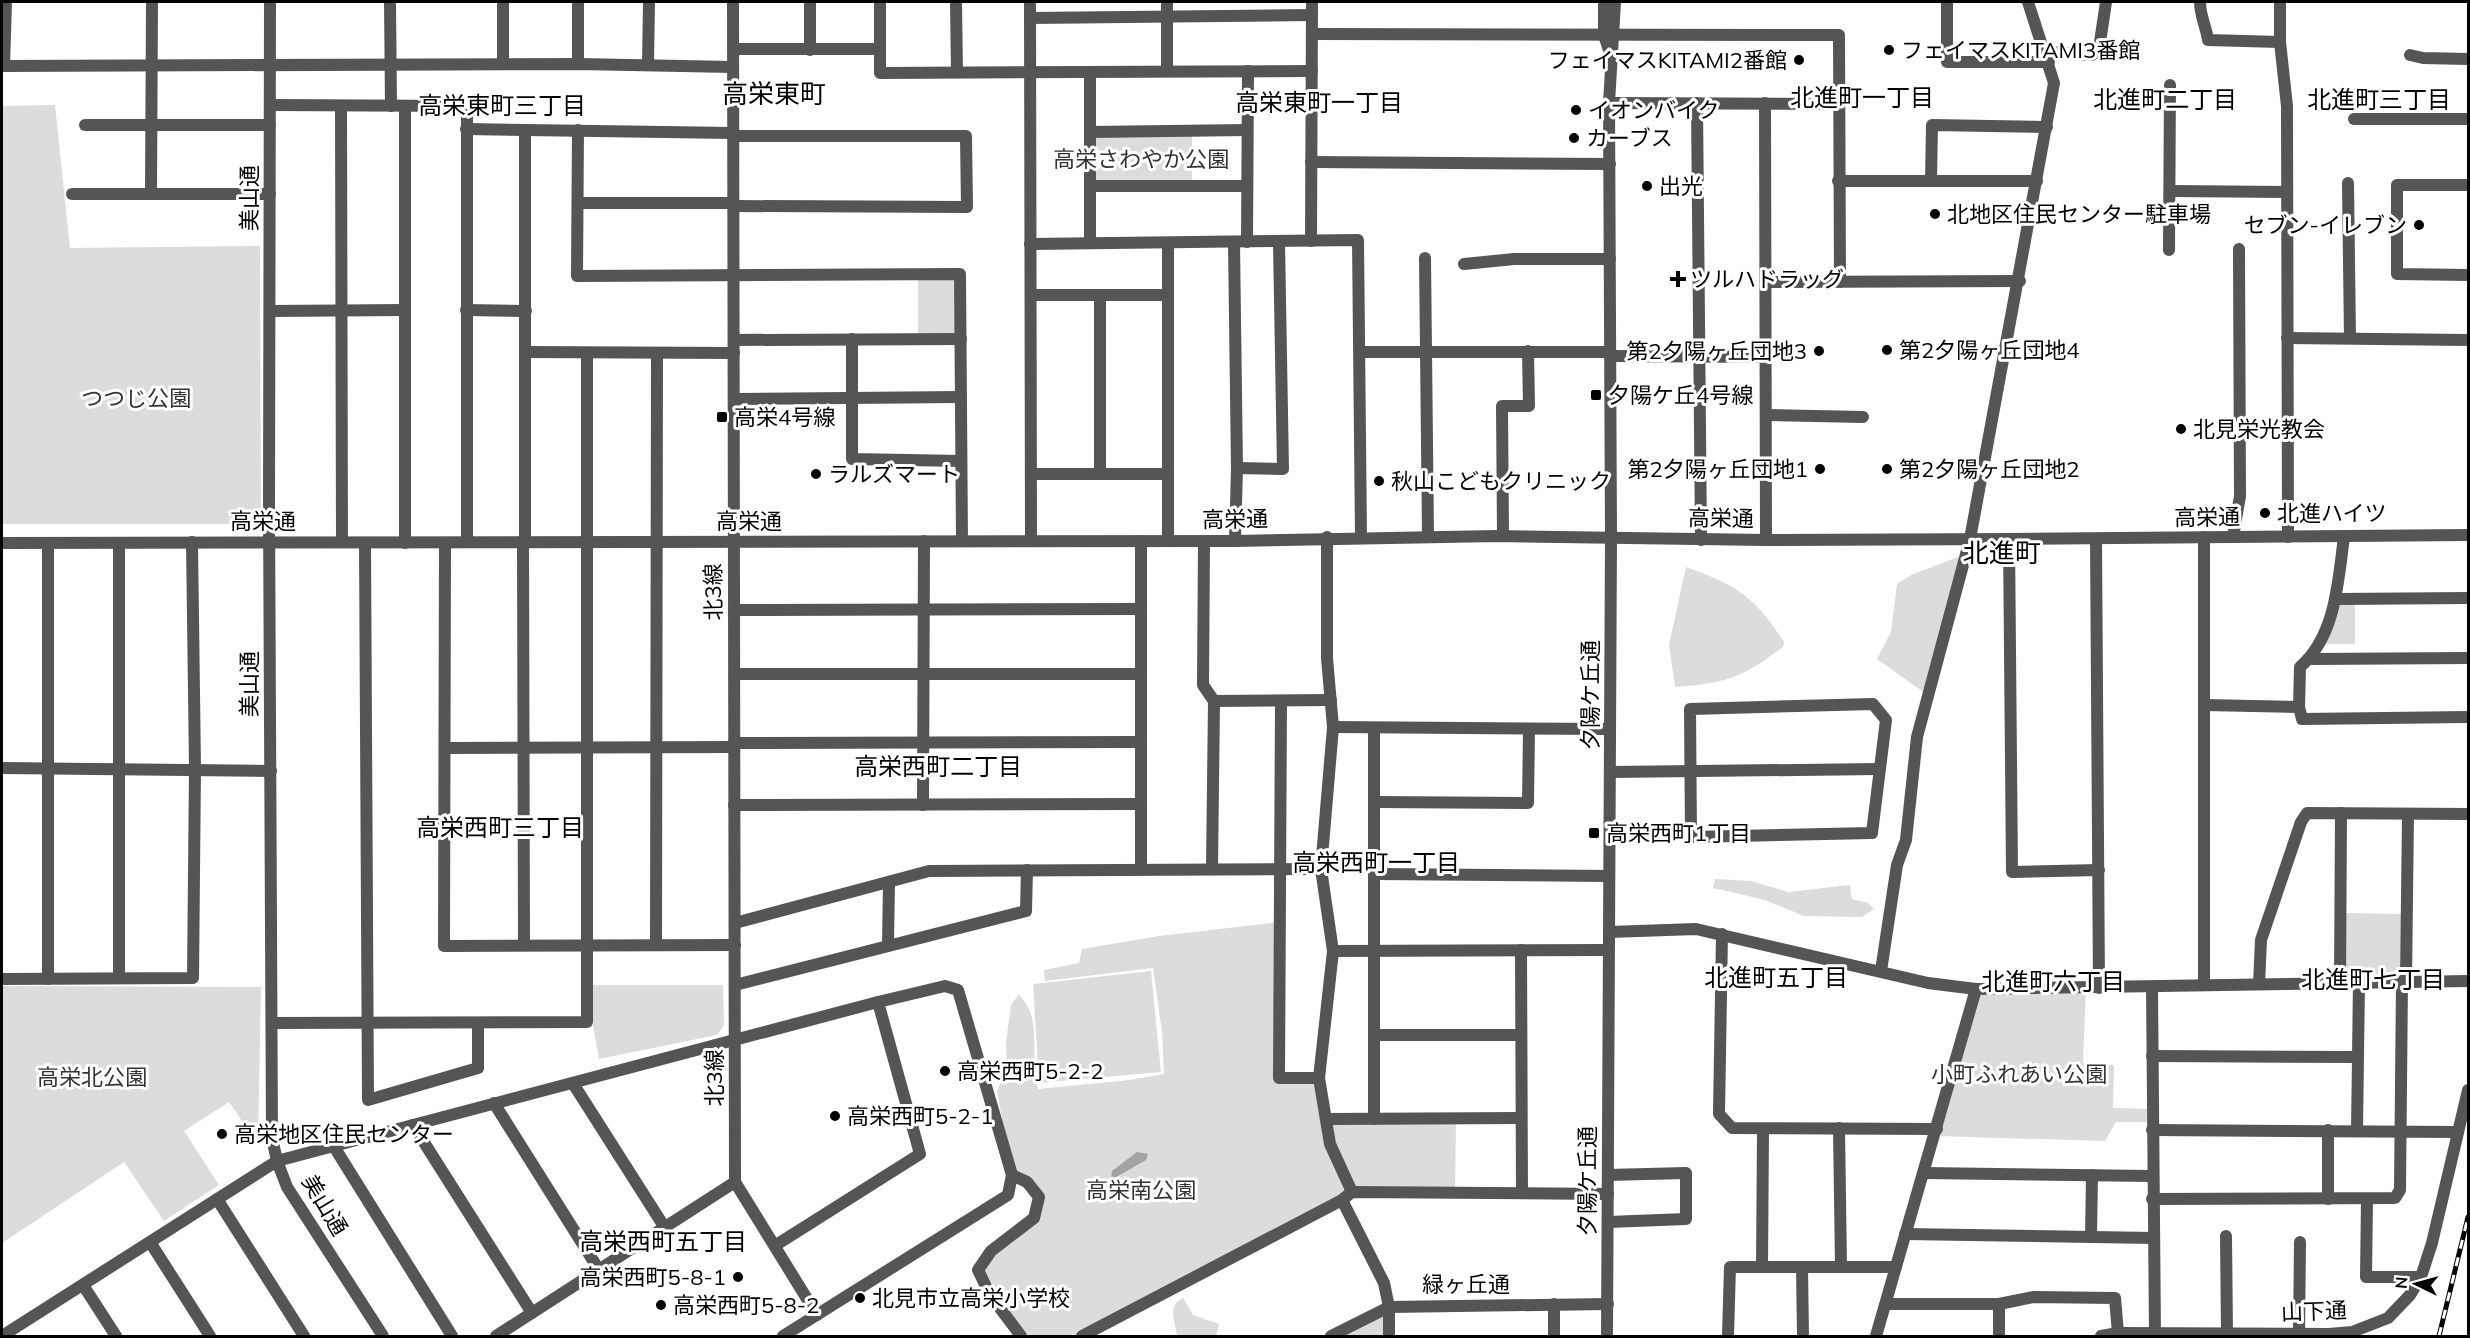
<svg xmlns="http://www.w3.org/2000/svg" width="2470" height="1338" font-family="Mulish,'Noto Sans JP',sans-serif">
<style>
.green{fill:#dcdcdc}
.water{fill:#a3a3a3}
.lines{fill:none;stroke-linecap:round;stroke-linejoin:round}
.minor{stroke:#555;stroke-width:12}
.tertiary{stroke:#555;stroke-width:12}
.rail-casing{stroke:#000;stroke-width:5}
.rail{stroke:#fff;stroke-width:3;stroke-dasharray:9;stroke-linecap:butt}
.poi-dot{fill:#000;stroke:#fff;stroke-width:2}
.labels{text-anchor:middle;dominant-baseline:central;stroke-width:6;stroke-linejoin:round;paint-order:stroke}
.poi-label{font-size:22px;fill:#000;stroke:#fff;text-anchor:start}
.park-label{font-size:22px;fill:#333;stroke:#fff}
.street-label{font-size:22px;fill:#000;stroke:#fff}
.neighbourhood-label{font-size:24px;fill:#000;stroke:#fff}
.quarter-label{font-size:26px;fill:#000;stroke:#fff}
</style>
<rect width="100%" height="100%" fill="#fff"/>
<!-- green -->
<g class="green">
<polygon points="55,105 70,248 260,246 261,524 2,524 2,106"/>
<polygon points="1192,131 1192,186 1090,186 1090,132"/>
<polygon points="960,274 961,339 918,339 918,275"/>
<polygon points="1958,557 1961,564 1926,694 1877,659 1891,632 1897,584 1911,575"/>
<path d="M1686,567C1738,586 1754,596 1784,642L1783,647C1741,678 1727,683 1675,687L1669,645Z"/>
<polygon points="2355,602 2355,644 2326,644 2340,603"/>
<polygon points="1715,879 1751,881 1788,892 1850,885 1852,899 1868,903 1874,909 1862,917 1804,916 1765,900 1713,888"/>
<polygon points="2344,913 2401,914 2402,977 2345,977"/>
<path d="M1280,922V1078H1319L1326,1119L1456,1118L1455,1192H1352L1082,1336H1021L978,1270L1034,1218L1038,1199L1012,1175L997,1091L1007,1068L1006,1043L1011,1005L1019,994C1023,1000 1029,1007 1031,1014C1038,1039 1031,1063 1038,1089L1129,1080L1164,1074L1162,1032L1153,968L1045,981L1044,970L1079,963L1082,949L1159,936Z"/>
<polygon points="1151,971 1161,1072 1039,1083 1033,984"/>
<polygon points="593,985 723,985 724,1025 717,1035 599,1059 593,1026"/>
<polygon points="2,986 261,987 258,1145 229,1102 184,1131 219,1185 164,1221 124,1162 2,1243"/>
<polygon points="2086,988 2083,1063 2114,1065 2113,1108 2152,1109 2152,1122 2116,1122 2105,1141 1935,1136 1976,989"/>
<path d="M1183,1298L1193,1315L1219,1324L1216,1336H1177C1176,1321 1166,1306 1183,1298Z"/>
<polygon points="1389,1307 1389,1336 1331,1336"/>
</g>
<!-- water -->
<polygon class="water" points="1137,1152 1148,1154 1146,1160 1111,1180 1112,1171"/>
<g class="lines">
<!-- minor -->
<g class="minor">
<polyline points="390,2 391,106"/>
<polyline points="578,2 578,64"/>
<polyline points="810,2 810,50"/>
<polyline points="880,2 880,73 1312,71"/>
<polyline points="956,2 957,72"/>
<polyline points="1030,2 1031,541"/>
<polyline points="1947,2 1947,62 2049,62"/>
<path d="M2200,2C2200,16 2206,26 2208,40L2280,42"/>
<polyline points="2280,2 2280,42 2287,106 2288,537"/>
<polyline points="1030,18 1312,15"/>
<polyline points="1312,34 1839,35 1840,282"/>
<polyline points="733,49 880,49"/>
<polyline points="2046,52 2092,55 2099,49 2106,2"/>
<polyline points="2410,55 2423,58 2468,59"/>
<polyline points="503,64 503,2"/>
<polyline points="648,65 649,2"/>
<polyline points="2,66 578,64 733,67"/>
<polyline points="4,66 6,2"/>
<polyline points="1167,71 1167,2"/>
<polyline points="1609,103 1838,104"/>
<polyline points="1697,103 1701,540"/>
<polyline points="1765,103 1766,540"/>
<polyline points="270,105 467,106 467,542"/>
<polyline points="341,106 342,542"/>
<polyline points="2354,119 2468,119"/>
<polyline points="85,125 270,125"/>
<polyline points="466,129 733,133"/>
<polyline points="525,130 525,542"/>
<polyline points="578,130 577,276 960,274 962,541"/>
<polyline points="1090,132 1247,130"/>
<polyline points="734,136 966,136 967,207 734,206"/>
<polyline points="1311,162 1610,164"/>
<polyline points="1931,180 1932,125 2047,127"/>
<polyline points="1838,181 2037,181"/>
<polyline points="2348,183 2350,338"/>
<polyline points="2468,185 2397,185 2397,274 2468,275"/>
<polyline points="1090,186 1247,186"/>
<polyline points="2170,191 2287,192"/>
<polyline points="151,193 152,2"/>
<polyline points="72,194 270,194"/>
<polyline points="578,203 734,203"/>
<polyline points="1311,241 1312,2"/>
<polyline points="1247,242 1248,71"/>
<polyline points="1090,243 1090,72"/>
<polyline points="1168,243 1168,541"/>
<polyline points="1234,243 1237,468 1235,541"/>
<polyline points="1030,244 1358,240 1361,537"/>
<polyline points="2169,250 2170,85"/>
<polyline points="1425,258 1428,536"/>
<polyline points="1464,264 1514,259 1610,259"/>
<polyline points="1766,282 2020,281"/>
<polyline points="1031,295 1168,295"/>
<polyline points="466,310 526,311"/>
<polyline points="270,311 404,310"/>
<polyline points="2287,338 2468,340"/>
<polyline points="852,339 852,459 961,461"/>
<polyline points="734,340 961,339"/>
<polyline points="526,352 734,353"/>
<polyline points="1361,352 1610,352"/>
<polyline points="1610,356 1766,357"/>
<polyline points="734,399 961,397"/>
<polyline points="1766,415 1863,417"/>
<polyline points="1237,468 1283,469 1279,242"/>
<polyline points="1031,474 1168,474"/>
<polyline points="1100,474 1100,295"/>
<polyline points="1503,536 1502,406 1529,406 1528,351"/>
<polyline points="1327,537 1327,658 1333,727 1321,869 1333,951 1319,1078 1330,1144 1352,1192"/>
<polyline points="2233,537 2240,496 2239,249"/>
<path d="M2344,537C2338,581 2336,636 2300,667L2299,707L2302,719L2468,717"/>
<polyline points="2009,539 2012,872 2099,870"/>
<polyline points="2096,539 2099,988"/>
<polyline points="1141,541 1141,869"/>
<polyline points="1204,541 1203,685 1214,701 1212,869"/>
<polyline points="523,542 524,945"/>
<polyline points="48,543 48,979"/>
<polyline points="119,543 119,978"/>
<polyline points="365,543 368,1100 478,1068 478,1023"/>
<polyline points="405,543 405,106"/>
<polyline points="445,543 444,946 735,945"/>
<polyline points="2336,599 2468,598"/>
<polyline points="734,610 1140,609"/>
<polyline points="2310,659 2468,658"/>
<polyline points="735,674 1140,674"/>
<polyline points="1214,701 1331,700"/>
<polyline points="1281,701 1279,1078 1319,1078"/>
<polygon points="1873,704 1886,720 1872,833 1691,837 1690,709"/>
<polyline points="2205,705 2299,707"/>
<polyline points="1333,727 1610,729"/>
<polyline points="734,743 1141,742"/>
<polyline points="446,748 734,747"/>
<polyline points="2,768 271,771"/>
<polyline points="1611,772 1879,769"/>
<polyline points="1374,802 1528,803 1529,729"/>
<polyline points="734,805 1141,804"/>
<polyline points="923,805 924,541"/>
<polyline points="1375,874 1609,876"/>
<polyline points="735,923 929,871 1321,869"/>
<polyline points="1609,932 1696,929 1928,983 1976,989 2468,981"/>
<polyline points="1722,934 1719,1114 1732,1128 1937,1129"/>
<polyline points="656,945 657,354"/>
<polyline points="888,945 889,882"/>
<polyline points="1521,950 1522,1193"/>
<polyline points="1333,951 1608,950"/>
<polyline points="1881,971 1897,865 1906,840 1917,737 1970,539 2054,83 2028,2"/>
<polyline points="2,979 193,978 195,768 192,542"/>
<polyline points="2406,982 2408,814"/>
<polyline points="2340,983 2341,813"/>
<polyline points="2204,984 2204,537"/>
<polyline points="2259,984 2261,940 2301,822 2307,813 2468,814"/>
<polyline points="735,985 1026,911 1027,870"/>
<polyline points="2152,987 2155,1336"/>
<polyline points="272,1023 587,1022 587,353"/>
<polyline points="1375,1035 1520,1035"/>
<polyline points="2152,1056 2358,1057"/>
<polyline points="574,1085 665,1228"/>
<polyline points="494,1103 599,1270"/>
<polyline points="1326,1119 1521,1118"/>
<polyline points="1374,1119 1374,728"/>
<polyline points="413,1125 532,1313"/>
<polyline points="1839,1128 1841,1267"/>
<polyline points="2152,1130 2458,1132"/>
<polyline points="2357,1130 2359,982"/>
<polyline points="333,1145 452,1336"/>
<polyline points="1924,1173 2152,1176"/>
<polyline points="1012,1175 1027,1182 1039,1197 1034,1218 991,1251 978,1270 990,1295 1021,1336"/>
<polyline points="735,1182 817,1315"/>
<polyline points="217,1199 304,1336"/>
<polyline points="2152,1199 2395,1198 2400,1190 2402,982"/>
<polyline points="2328,1199 2328,1130"/>
<polyline points="2367,1199 2366,1277 2421,1277"/>
<polyline points="1342,1200 1384,1283 1389,1307 1389,1336"/>
<polyline points="1608,1222 1686,1219 1686,1173 1608,1175"/>
<polyline points="1905,1234 2153,1238"/>
<polyline points="2226,1236 2227,1333"/>
<polyline points="2091,1237 2092,1175"/>
<polyline points="150,1242 210,1336"/>
<polyline points="776,1245 920,1154 878,1002"/>
<polyline points="1762,1267 1763,1129"/>
<polyline points="1802,1267 1803,1336"/>
<polyline points="83,1285 116,1336"/>
<polyline points="1886,1304 1999,1304 1999,1336"/>
<polyline points="1999,1304 2034,1297 2115,1298 2118,1333"/>
<polyline points="2299,1334 2300,1242"/>
<polyline points="2,1336 277,1161 878,1002 945,986 958,990 1012,1175 1008,1195 783,1336"/>
<polyline points="1082,1336 1342,1200 1352,1192 1608,1194"/>
<polyline points="1554,1336 1554,1304"/>
<polyline points="1728,1336 1730,1267 1896,1267"/>
<polyline points="1876,1336 1976,989"/>
</g>
<!-- tertiary -->
<g class="tertiary">
<polyline points="270,2 269,506 272,1138 277,1161 287,1187 383,1336"/>
<polyline points="1604,2 1604,35 1610,53"/>
<polyline points="2,543 1235,541 1497,536 1766,540 2009,539 2468,535"/>
<polyline points="496,1336 735,1182 733,2"/>
<polyline points="1331,1336 1389,1307 1608,1304"/>
<polyline points="1607,1336 1611,537 1609,103 1615,2"/>
<polyline points="2101,1336 2118,1333 2329,1334 2352,1332 2388,1318 2410,1295 2421,1277 2432,1243 2468,1090"/>
</g>
<!-- rail casing -->
<g class="rail-casing">
<polyline id="rail" points="2439,1336 2468,1217"/>
</g>
<!-- rail -->
<use href="#rail" class="rail"/>
</g>
<!-- markers -->
<g class="poi-dot">
<circle cx="1889" cy="50" r="6"/>
<circle cx="1799" cy="60" r="6"/>
<circle cx="1576" cy="110" r="6"/>
<circle cx="1574" cy="138" r="6"/>
<circle cx="1647" cy="186" r="6"/>
<circle cx="1935" cy="214" r="6"/>
<circle cx="2419" cy="225" r="6"/>
<path d="M1675 270h6v6h6v6h-6v6h-6v-6h-6v-6h6z"/>
<circle cx="1887" cy="350" r="6"/>
<circle cx="1819" cy="351" r="6"/>
<rect x="1590" y="389" width="12" height="12" rx="3"/>
<rect x="716" y="411" width="12" height="12" rx="3"/>
<circle cx="2181" cy="429" r="6"/>
<circle cx="1820" cy="469" r="6"/>
<circle cx="1887" cy="469" r="6"/>
<circle cx="816" cy="474" r="6"/>
<circle cx="1379" cy="481" r="6"/>
<circle cx="2265" cy="513" r="6"/>
<rect x="1588" y="827" width="12" height="12" rx="3"/>
<circle cx="945" cy="1071" r="6"/>
<circle cx="835" cy="1116" r="6"/>
<circle cx="222" cy="1134" r="6"/>
<circle cx="738" cy="1277" r="6"/>
<circle cx="860" cy="1298" r="6"/>
<circle cx="661" cy="1305" r="6"/>
</g>
<g class="labels">
<!-- poi labels -->
<g class="poi-label">
<text x="1901" y="50">フェイマスKITAMI3番館</text>
<text x="1787" y="60" text-anchor="end">フェイマスKITAMI2番館</text>
<text x="1588" y="110">イオンバイク</text>
<text x="1586" y="138">カーブス</text>
<text x="1659" y="186">出光</text>
<text x="1947" y="214">北地区住民センター駐車場</text>
<text x="2407" y="225" text-anchor="end">セブン-イレブン</text>
<text x="1690" y="279">ツルハドラッグ</text>
<text x="1899" y="350">第2夕陽ヶ丘団地4</text>
<text x="1807" y="351" text-anchor="end">第2夕陽ヶ丘団地3</text>
<text x="1608" y="395">夕陽ケ丘4号線</text>
<text x="734" y="417">高栄4号線</text>
<text x="2193" y="429">北見栄光教会</text>
<text x="1808" y="469" text-anchor="end">第2夕陽ヶ丘団地1</text>
<text x="1899" y="469">第2夕陽ヶ丘団地2</text>
<text x="828" y="474">ラルズマート</text>
<text x="1391" y="481">秋山こどもクリニック</text>
<text x="2277" y="513">北進ハイツ</text>
<text x="1606" y="833">高栄西町1丁目</text>
<text x="957" y="1071">高栄西町5-2-2</text>
<text x="847" y="1116">高栄西町5-2-1</text>
<text x="234" y="1134">高栄地区住民センター</text>
<text x="726" y="1277" text-anchor="end">高栄西町5-8-1</text>
<text x="872" y="1298">北見市立高栄小学校</text>
<text x="673" y="1305">高栄西町5-8-2</text>
</g>
<!-- park labels -->
<g class="park-label">
<text x="1141" y="159">高栄さわやか公園</text>
<text x="136" y="398">つつじ公園</text>
<text x="2019" y="1074">小町ふれあい公園</text>
<text x="92" y="1077">高栄北公園</text>
<text x="1141" y="1190">高栄南公園</text>
</g>
<!-- street labels -->
<g class="street-label">
<text transform="translate(249 198) rotate(-90)">美山通</text>
<text transform="translate(2207 517) rotate(-1)">高栄通</text>
<text transform="translate(1721 518) rotate(1)">高栄通</text>
<text transform="translate(1235 519) rotate(-1)">高栄通</text>
<text x="263" y="521">高栄通</text>
<text x="749" y="521">高栄通</text>
<text transform="translate(713 592) rotate(-91)">北3線</text>
<text transform="translate(249 684) rotate(-90)">美山通</text>
<text transform="translate(1590 695) rotate(-90)">夕陽ケ丘通</text>
<text transform="translate(714 1078) rotate(-90)">北3線</text>
<text transform="translate(1587 1181) rotate(-90)">夕陽ケ丘通</text>
<text transform="translate(325 1205) rotate(59)">美山通</text>
<text x="1466" y="1284">緑ヶ丘通</text>
<text transform="translate(2314 1311) rotate(-2)">山下通</text>
</g>
<!-- neighbourhood labels -->
<g class="neighbourhood-label">
<text x="1862" y="97">北進町一丁目</text>
<text x="2165" y="99">北進町二丁目</text>
<text x="2379" y="99">北進町三丁目</text>
<text x="1319" y="102">高栄東町一丁目</text>
<text x="502" y="105">高栄東町三丁目</text>
<text x="938" y="766">高栄西町二丁目</text>
<text x="500" y="827">高栄西町三丁目</text>
<text x="1376" y="862">高栄西町一丁目</text>
<text x="1776" y="977">北進町五丁目</text>
<text x="2373" y="979">北進町七丁目</text>
<text x="2053" y="981">北進町六丁目</text>
<text x="663" y="1241">高栄西町五丁目</text>
</g>
<!-- quarter labels -->
<g class="quarter-label">
<text x="774" y="93">高栄東町</text>
<text x="2002" y="552">北進町</text>
</g>
</g>
<!-- border -->
<rect width="2470" height="1338" fill="none" stroke="#000000" stroke-width="6"/>
<!-- north arrow -->
<g transform="translate(2416 1284) rotate(275)" stroke="#ffffff" stroke-width="4.5" paint-order="stroke">
<path d="M0-4.5L10 22L0 15L-10 22Z" fill="#000000"/>
<text y="-9" font-size="16" font-weight="bold" text-anchor="middle" fill="#000000">N</text>
</g>
</svg>
